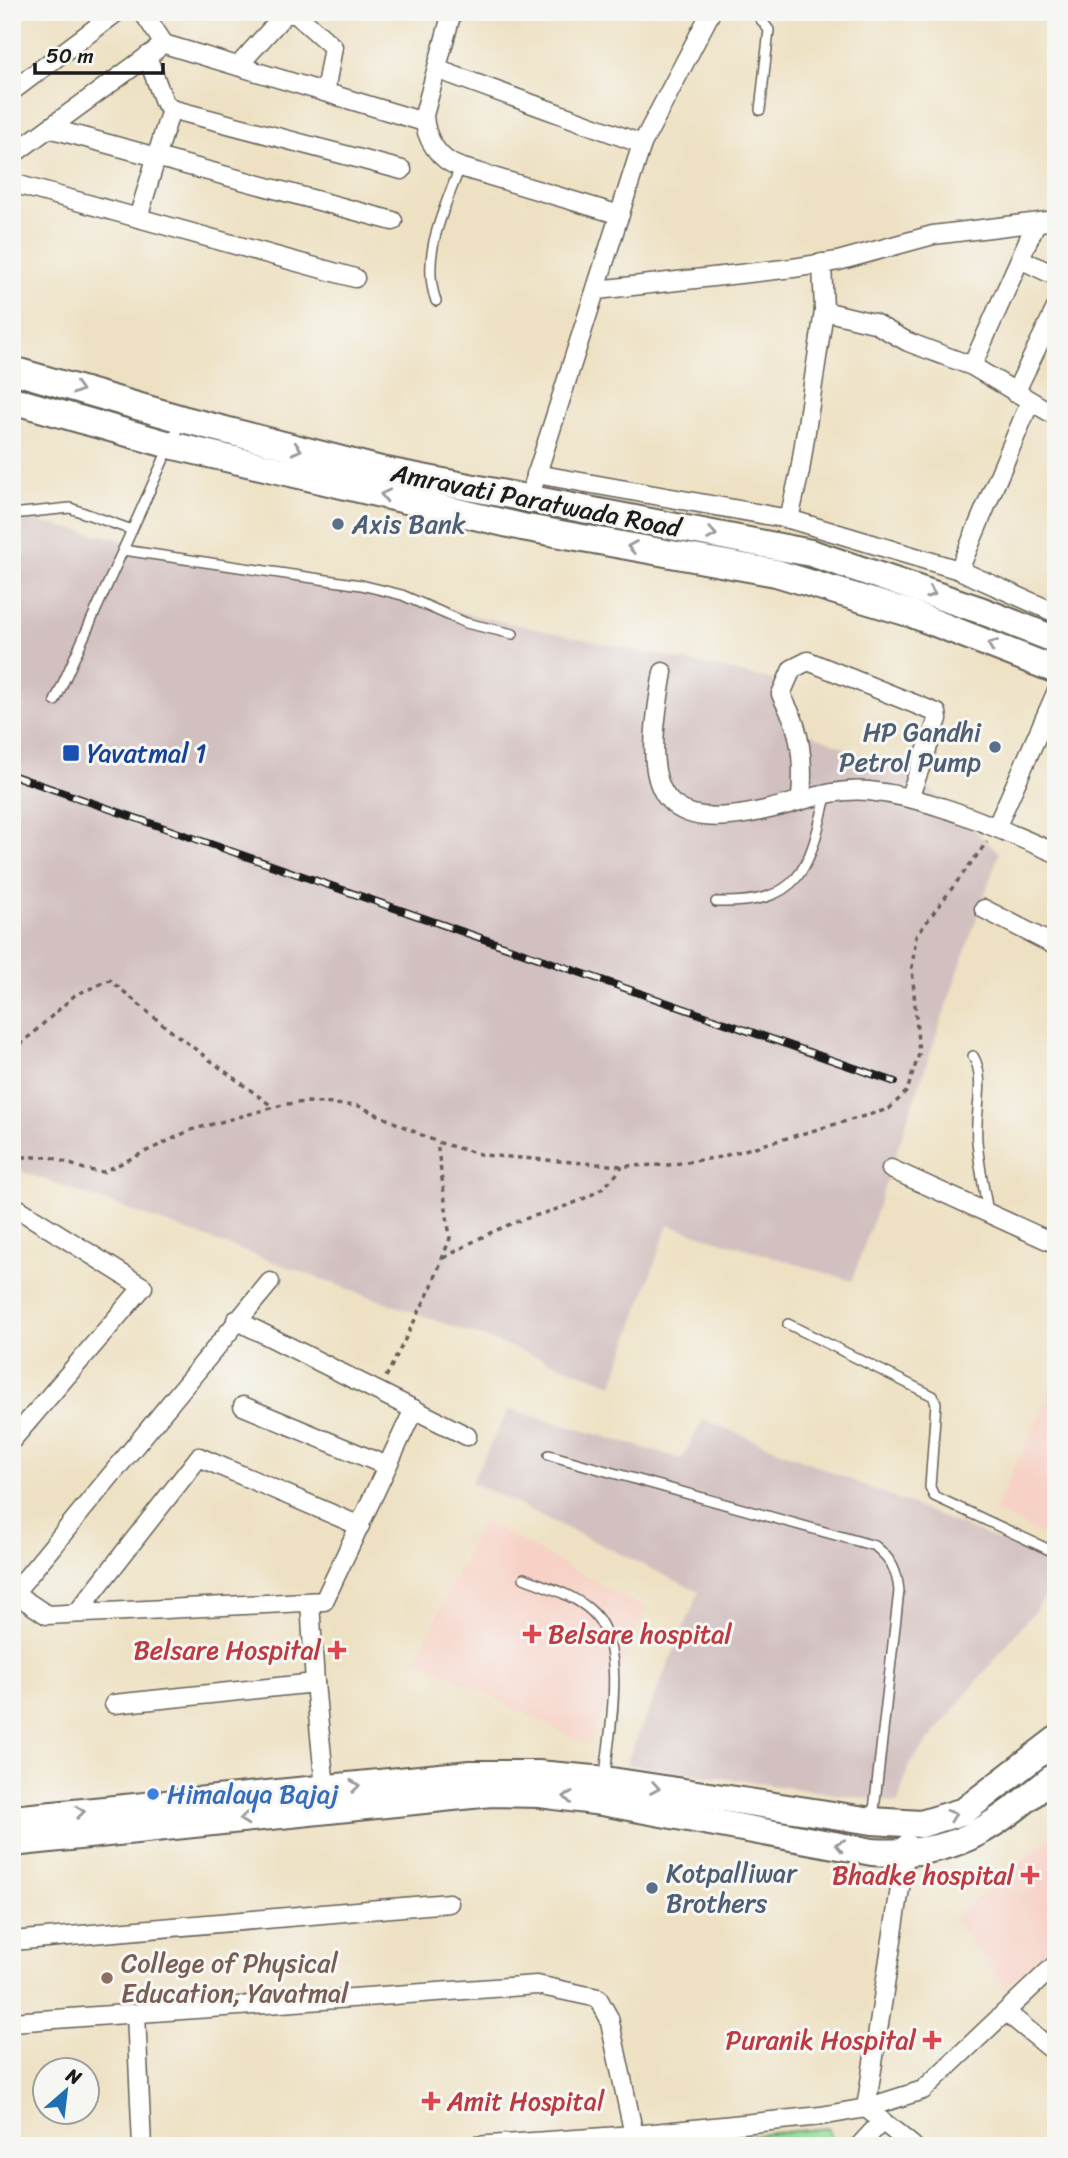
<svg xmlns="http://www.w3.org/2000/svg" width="1068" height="2158" font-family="Sriracha,sans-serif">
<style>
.built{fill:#f7d1c6}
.industrial{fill:#d2bfbf}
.green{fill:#93de9a;stroke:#587d5b;stroke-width:2}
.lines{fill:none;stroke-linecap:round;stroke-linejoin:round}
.lane-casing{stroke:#666156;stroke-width:12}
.street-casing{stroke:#666156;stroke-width:21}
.primary-casing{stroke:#666156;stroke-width:30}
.path{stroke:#666156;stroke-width:3.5;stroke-dasharray:5 5;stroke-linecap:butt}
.lane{stroke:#fff;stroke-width:9}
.street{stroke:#fff;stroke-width:18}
.primary{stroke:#fff;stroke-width:26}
.rail-casing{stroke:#1c1c1c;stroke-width:8}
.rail{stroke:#f6f6f2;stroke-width:5;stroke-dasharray:16;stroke-linecap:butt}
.oneway{stroke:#999}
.service-dot{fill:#5c6f8a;stroke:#f6f6f2;stroke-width:2.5}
.transit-dot{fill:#1a4fb4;stroke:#f6f6f2;stroke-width:2.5}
.health-dot{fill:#e0444e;stroke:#f6f6f2;stroke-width:2.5}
.shop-dot{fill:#3f7fe0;stroke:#f6f6f2;stroke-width:2.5}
.education-dot{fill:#8d6e63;stroke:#f6f6f2;stroke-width:2.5}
.labels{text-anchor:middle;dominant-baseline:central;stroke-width:6;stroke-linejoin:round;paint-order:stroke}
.street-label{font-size:26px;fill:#1c1c1c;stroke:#f6f6f2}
.service-label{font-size:26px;fill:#4e5e75;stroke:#f6f6f2;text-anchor:start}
.transit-label{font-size:26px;fill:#164399;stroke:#f6f6f2;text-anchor:start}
.health-label{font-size:26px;fill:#be3a42;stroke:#f6f6f2;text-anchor:end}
.shop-label{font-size:26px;fill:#366cbe;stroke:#f6f6f2;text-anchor:start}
.education-label{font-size:26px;fill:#785e54;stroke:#f6f6f2;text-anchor:start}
</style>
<rect width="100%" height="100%" fill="#f6f6f2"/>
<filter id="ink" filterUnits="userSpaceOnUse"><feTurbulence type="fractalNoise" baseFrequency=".0143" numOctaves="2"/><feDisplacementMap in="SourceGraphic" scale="14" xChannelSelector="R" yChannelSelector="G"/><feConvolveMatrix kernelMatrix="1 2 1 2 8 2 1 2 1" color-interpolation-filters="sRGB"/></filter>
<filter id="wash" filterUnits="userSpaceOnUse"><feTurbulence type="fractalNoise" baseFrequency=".00686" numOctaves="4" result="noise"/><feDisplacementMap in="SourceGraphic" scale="28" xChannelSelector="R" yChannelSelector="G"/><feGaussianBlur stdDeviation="1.57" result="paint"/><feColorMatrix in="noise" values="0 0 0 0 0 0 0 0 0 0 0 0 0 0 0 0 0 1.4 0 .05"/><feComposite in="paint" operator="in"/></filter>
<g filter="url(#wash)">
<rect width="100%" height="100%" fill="#eee1c3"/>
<!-- built -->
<g class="built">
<polygon points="1056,1382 1056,1542 993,1511"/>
<polygon points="482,1520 646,1609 589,1746 417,1659"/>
<polygon points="1056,1832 1056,1942 1005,1987 953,1918"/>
</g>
<!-- industrial -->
<g class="industrial">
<polygon points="12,516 783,682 786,724 917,777 999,853 852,1281 668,1225 613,1384 12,1168"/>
<polygon points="509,1409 682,1459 703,1419 1056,1564 1056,1584 909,1765 898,1803 626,1764 699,1592 471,1482"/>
</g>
<!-- green -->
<polygon class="green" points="828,2128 834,2146 639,2146"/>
</g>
<g filter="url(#ink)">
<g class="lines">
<!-- lane casing -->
<g class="lane-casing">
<g id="lane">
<polyline points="755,12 769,30 760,110"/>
<path d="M436,301C420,256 444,210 460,167"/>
<polyline points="12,514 70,508 132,530"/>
<polyline points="123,550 361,585 402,595 466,623 513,634"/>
<polyline points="55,701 181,421"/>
<path d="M716,902C801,904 809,870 826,796"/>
<path d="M973,1056C987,1078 974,1115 977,1141C979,1165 984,1189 988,1212"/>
<polyline points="788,1324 933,1396 936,1403 930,1487 934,1496 1056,1553"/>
<path d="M549,1455L875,1546C891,1559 897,1570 899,1591L873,1819"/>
<path d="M524,1578C546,1587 569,1593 588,1608C630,1641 609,1730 605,1776"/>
</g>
</g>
<!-- street casing -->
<g class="street-casing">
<g id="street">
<polyline points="143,12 164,44 424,122"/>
<path d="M452,12L424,115C425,138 438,160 460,167L620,215"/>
<polyline points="147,56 164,102 171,109 402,170"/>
<polyline points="238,66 285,14 296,14 333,47 325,92"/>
<polyline points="439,70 642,144"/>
<polyline points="12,91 117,12"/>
<polyline points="49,128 393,221"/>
<polyline points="12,155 156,50"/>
<polyline points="12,183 355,278"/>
<polyline points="138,218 171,109"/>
<polyline points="1020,259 1056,276"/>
<polyline points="597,290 793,268 838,261 933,235 1056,220"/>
<polyline points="824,311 874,323 908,342 972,366 1056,416"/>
<polyline points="972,366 1036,223"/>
<polyline points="1015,393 1056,308"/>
<polyline points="536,474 789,519 959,570 1056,613"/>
<polyline points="533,486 642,144 711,12"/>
<polyline points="789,519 800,471 824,311 822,263"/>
<polyline points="959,570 1030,402"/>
<path d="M663,672C647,765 639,840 765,810C798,803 834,787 869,791C935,798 996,828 1056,853"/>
<path d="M801,798C803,773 803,749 795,725C792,714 785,704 781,694L792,669L808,661L937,713L938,719L909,798"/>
<polyline points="996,828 1056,693"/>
<polyline points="984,909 1056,946"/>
<polyline points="891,1169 1056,1244"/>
<polyline points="12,1205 143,1287 12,1440"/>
<polyline points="270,1282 14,1593 47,1615 324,1601 414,1409"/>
<polyline points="236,1320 467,1436"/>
<polyline points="243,1406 387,1466"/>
<polyline points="310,1602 315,1683"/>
<polyline points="77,1613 199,1457 360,1526"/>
<polyline points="114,1704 315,1683 326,1799"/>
<polyline points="907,1843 866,2108 913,2146"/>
<polyline points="12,1941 449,1903"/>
<polyline points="1006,2012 1056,2053"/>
<polyline points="136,2014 142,2146"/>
<polyline points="12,2022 537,1985 598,1998 609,2018 634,2135"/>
<polyline points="475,2146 634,2135 821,2116 866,2108 923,2090 1056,1964"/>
<polyline points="859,2146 882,2121"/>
</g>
</g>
<!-- primary casing -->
<g class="primary-casing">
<g id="primary">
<polyline points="12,370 182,419 381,470 811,553 980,610 1056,640"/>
<polyline points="12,400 170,445 522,527 776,573 912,614 1056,670"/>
<polyline points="12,1819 470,1774 538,1774 605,1780 872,1821 921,1824 964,1811 1056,1740"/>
<path d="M12,1843L491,1793L540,1794L602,1802L872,1852C960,1857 991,1828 1056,1775"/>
</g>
</g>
<!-- path -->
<g class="path">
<polyline points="12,1052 75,995 110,980 167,1028 273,1107"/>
<polyline points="12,1157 51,1157 87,1170 103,1172 191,1130 286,1104 308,1102 359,1106 437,1142 483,1155 622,1166 668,1165 720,1157 889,1109 907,1091 919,1054 912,968 916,936 987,842"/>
<path d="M444,1258C465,1246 486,1234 508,1225C547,1209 599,1205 622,1166"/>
<polyline points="386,1377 431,1288 450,1238 437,1142"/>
</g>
<!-- lane -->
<use href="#lane" class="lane"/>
<!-- street -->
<use href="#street" class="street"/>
<!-- primary -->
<use href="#primary" class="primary"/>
<!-- rail casing -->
<g class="rail-casing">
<polyline id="rail" points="12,775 895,1082"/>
</g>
<!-- rail -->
<use href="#rail" class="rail"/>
</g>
<!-- one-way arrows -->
<defs><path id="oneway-chevron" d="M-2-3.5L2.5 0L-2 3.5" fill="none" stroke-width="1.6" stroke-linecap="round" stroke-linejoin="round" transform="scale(1.75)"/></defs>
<g class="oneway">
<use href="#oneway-chevron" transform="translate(78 389) rotate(16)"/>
<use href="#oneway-chevron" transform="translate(297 449) rotate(14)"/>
<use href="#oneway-chevron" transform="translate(385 495) rotate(-167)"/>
<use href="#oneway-chevron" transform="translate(712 534) rotate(10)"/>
<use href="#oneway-chevron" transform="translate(632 547) rotate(-170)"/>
<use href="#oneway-chevron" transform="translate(931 593) rotate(19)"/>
<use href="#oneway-chevron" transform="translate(992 645) rotate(-159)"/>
<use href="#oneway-chevron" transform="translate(355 1786) rotate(-6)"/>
<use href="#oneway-chevron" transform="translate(655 1788) rotate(10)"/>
<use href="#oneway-chevron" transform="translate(568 1797) rotate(-173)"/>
<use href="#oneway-chevron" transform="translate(80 1812) rotate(-6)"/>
<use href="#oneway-chevron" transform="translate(952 1815) rotate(-20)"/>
<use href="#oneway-chevron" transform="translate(244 1819) rotate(174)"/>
<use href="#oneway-chevron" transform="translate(840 1845) rotate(-167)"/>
</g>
</g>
<!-- markers -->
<g class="service-dot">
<circle cx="338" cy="524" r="7"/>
<circle cx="995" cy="747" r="7"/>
<circle cx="652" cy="1888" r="7"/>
</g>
<rect class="transit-dot" x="62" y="744" width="18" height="18" rx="3.5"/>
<g class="health-dot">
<path d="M528.5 1623.5h7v7h7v7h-7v7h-7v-7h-7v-7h7z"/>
<path d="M333.5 1639.5h7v7h7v7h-7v7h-7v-7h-7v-7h7z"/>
<path d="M1026.5 1864.5h7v7h7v7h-7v7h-7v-7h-7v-7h7z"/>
<path d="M928.5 2029.5h7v7h7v7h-7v7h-7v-7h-7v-7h7z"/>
<path d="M427.5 2090.5h7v7h7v7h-7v7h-7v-7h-7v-7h7z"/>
</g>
<circle class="shop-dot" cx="153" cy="1794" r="7"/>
<circle class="education-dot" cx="107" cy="1978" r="7"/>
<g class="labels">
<!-- street labels -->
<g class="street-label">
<text transform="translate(536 500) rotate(11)">Amravati Paratwada Road</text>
</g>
<!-- service labels -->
<g class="service-label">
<text x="352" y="524">Axis Bank</text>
<text x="981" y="732" text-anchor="end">HP Gandhi<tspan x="981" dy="30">Petrol Pump</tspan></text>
<text x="666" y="1873">Kotpalliwar<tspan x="666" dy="30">Brothers</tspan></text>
</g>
<!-- transit labels -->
<g class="transit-label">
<text x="87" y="753">Yavatmal 1</text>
</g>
<!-- health labels -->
<g class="health-label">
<text x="548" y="1634" text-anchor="start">Belsare hospital</text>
<text x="321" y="1650">Belsare Hospital</text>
<text x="1014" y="1875">Bhadke hospital</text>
<text x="916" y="2040">Puranik Hospital</text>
<text x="447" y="2101" text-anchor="start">Amit Hospital</text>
</g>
<!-- shop labels -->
<g class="shop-label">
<text x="167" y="1794">Himalaya Bajaj</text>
</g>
<!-- education labels -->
<g class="education-label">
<text x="121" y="1963">College of Physical<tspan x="121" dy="30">Education, Yavatmal</tspan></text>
</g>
</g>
<!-- margin -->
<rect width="1068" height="2158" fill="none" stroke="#f6f6f2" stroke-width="42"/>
<!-- north arrow -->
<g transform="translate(66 2091) rotate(28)"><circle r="33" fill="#f6f6f2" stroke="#9f9f9c" stroke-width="2"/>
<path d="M0-5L12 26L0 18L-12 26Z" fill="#1f6fb2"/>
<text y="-10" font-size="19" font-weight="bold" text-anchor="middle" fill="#1c1c1c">N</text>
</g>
<!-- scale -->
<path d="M35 63v10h128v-10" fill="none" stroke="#1c1c1c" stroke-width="3.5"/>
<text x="46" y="63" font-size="21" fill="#1c1c1c" stroke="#f6f6f2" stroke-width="5" paint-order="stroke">50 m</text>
</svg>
